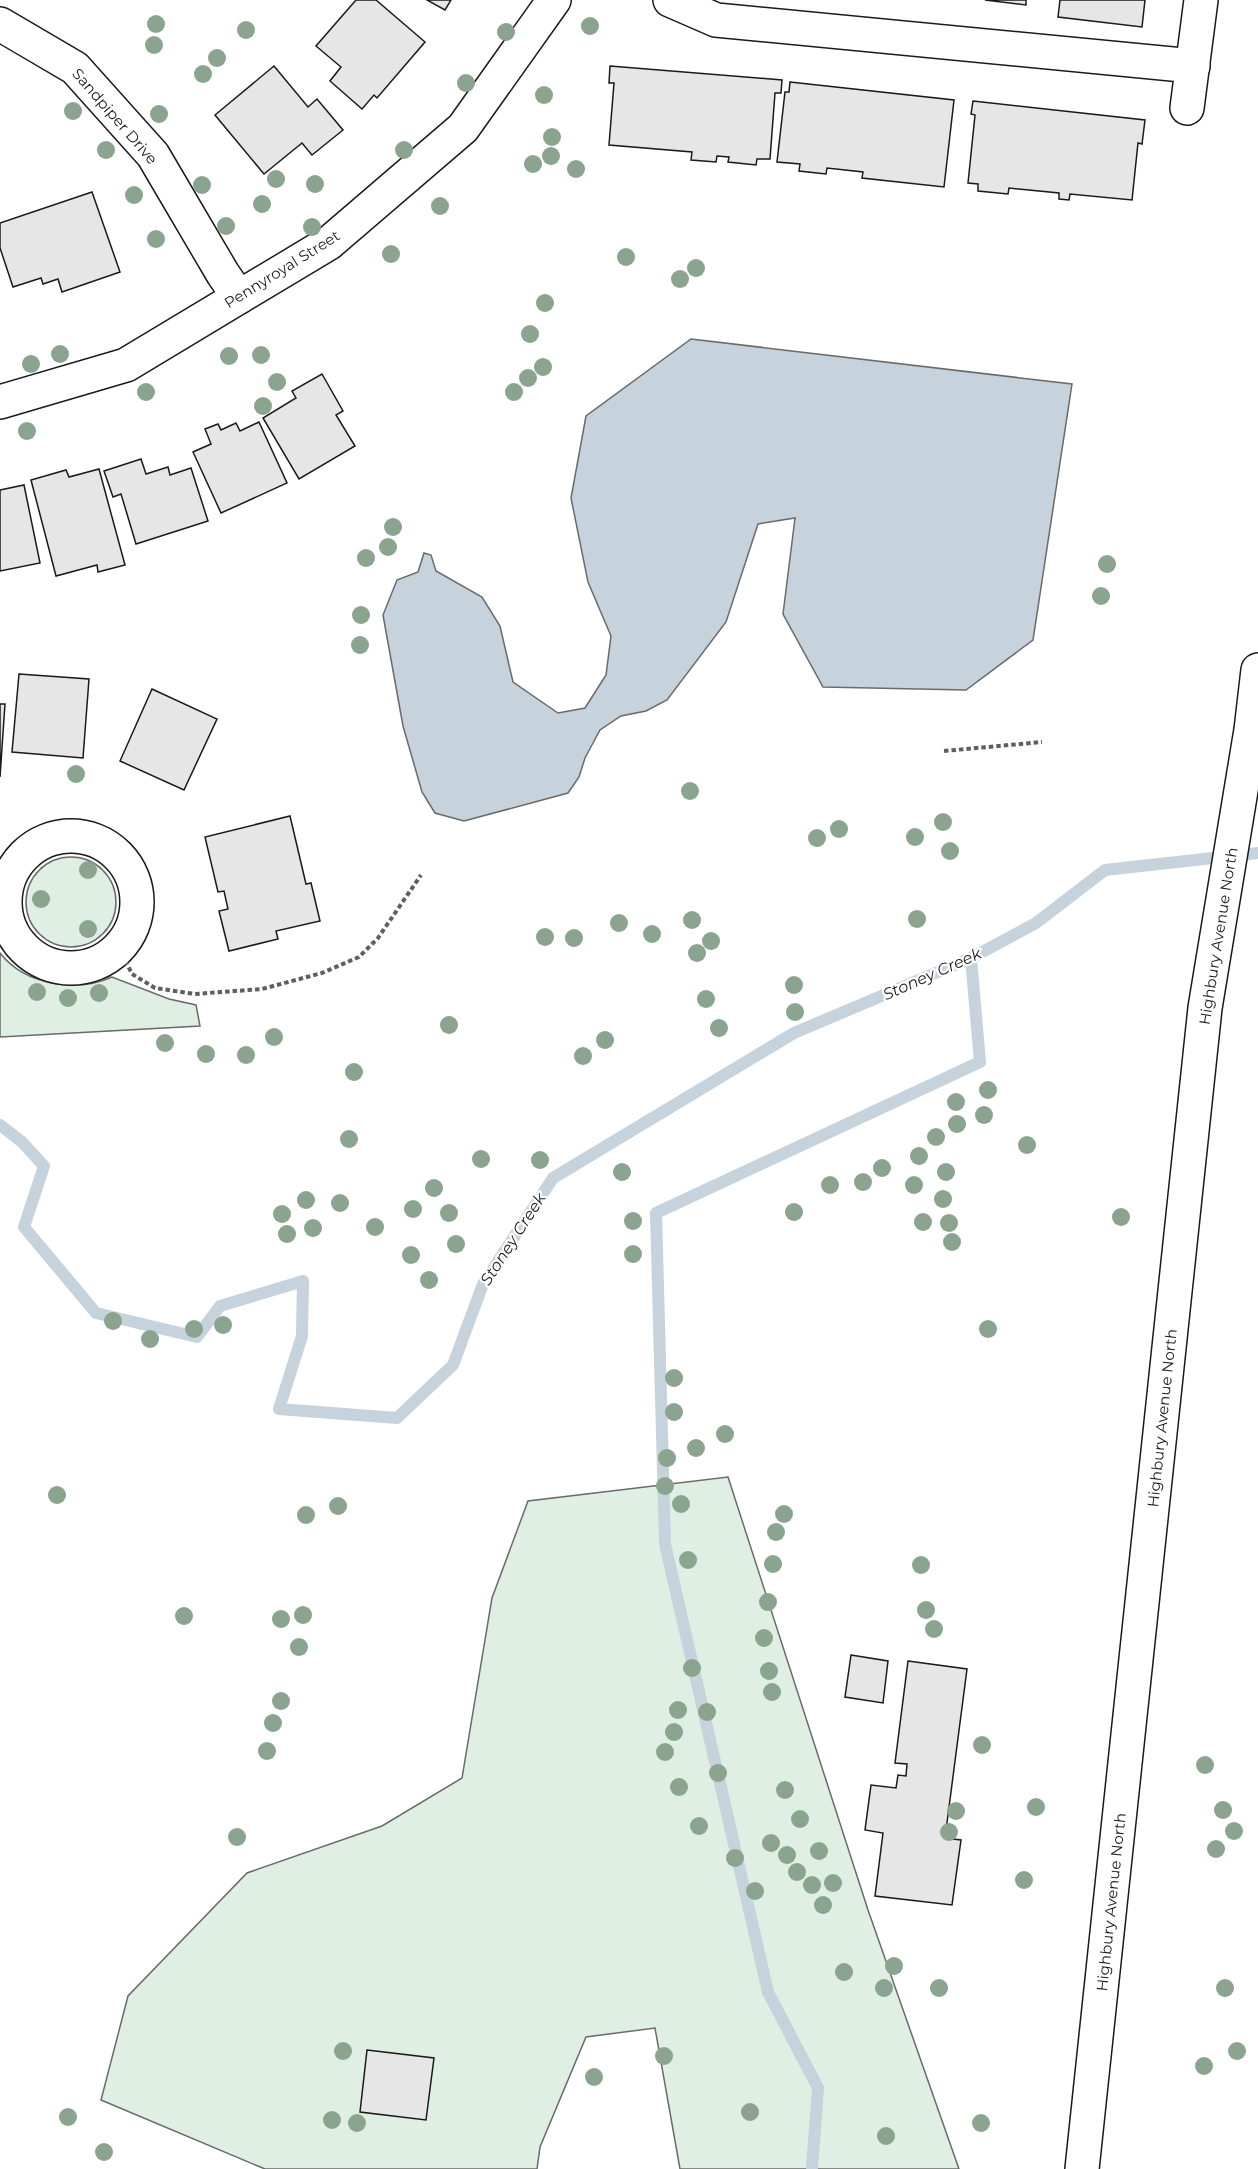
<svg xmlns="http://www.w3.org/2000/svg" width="1258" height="2169" font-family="Montserrat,sans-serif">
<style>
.green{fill:#e0efe3;stroke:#6a6a6a;stroke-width:1.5}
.water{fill:#c6d2dc;stroke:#6a6a6a;stroke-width:1.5}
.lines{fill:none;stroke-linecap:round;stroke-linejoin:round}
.stream{stroke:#c6d2dc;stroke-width:12}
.building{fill:#e6e6e6;stroke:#1a1a1a;stroke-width:1.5}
.minor-casing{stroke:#1a1a1a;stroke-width:36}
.major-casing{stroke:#1a1a1a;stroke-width:36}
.path{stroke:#5f5f5f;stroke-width:4;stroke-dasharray:4.5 3;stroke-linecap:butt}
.minor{stroke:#fff;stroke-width:33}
.major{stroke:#fff;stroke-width:33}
.tree{fill:#8aa48f}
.labels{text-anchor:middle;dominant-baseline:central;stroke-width:4.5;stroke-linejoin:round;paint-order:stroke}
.street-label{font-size:15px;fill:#1a1a1a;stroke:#fff}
.water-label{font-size:16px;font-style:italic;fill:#1a1a1a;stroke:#fff}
</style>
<rect width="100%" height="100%" fill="#fff"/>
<!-- green -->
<g class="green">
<circle cx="71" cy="902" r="45"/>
<path d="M0,953C25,985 76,993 112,977L169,999L196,1005L200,1026L0,1037Z"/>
<polygon points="728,1477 868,1910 959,2169 680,2169 655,2028 586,2037 540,2147 537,2169 265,2169 101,2100 128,1996 247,1873 382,1826 462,1778 492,1598 528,1501"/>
</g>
<!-- water -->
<polygon class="water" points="691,339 1072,384 1033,640 966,690 823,687 783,614 795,518 758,524 726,622 667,700 646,711 621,716 600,730 585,758 579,777 568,793 464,821 435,813 422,792 403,726 383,615 397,580 418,572 424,553 431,555 436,571 482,597 500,626 513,682 558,713 585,708 606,675 611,636 588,582 571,498 586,416"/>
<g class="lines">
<!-- stream -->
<g class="stream">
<polyline points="0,1125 22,1142 44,1166 24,1227 96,1313 197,1337 220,1306 303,1281 302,1336 279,1409 397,1418 453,1365 483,1284 553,1178 794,1033 971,958 1036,923 1105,870 1258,853"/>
<polyline points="812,2169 818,2088 768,1992 665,1544 656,1213 980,1062 971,958"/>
</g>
</g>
<!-- building -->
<g class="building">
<polygon points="356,0 376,0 425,42 377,98 374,95 362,109 330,81 341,67 316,46"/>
<polygon points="427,0 451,0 445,10"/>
<polygon points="985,0 1026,0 1026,5"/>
<polygon points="1060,0 1145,0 1142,27 1058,17"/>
<polygon points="274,66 308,107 317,99 343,130 312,155 302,143 264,174 215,115"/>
<polygon points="610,66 782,80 781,93 775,93 770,159 757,159 756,165 728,162 729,157 717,156 716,162 691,160 692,152 609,145 614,83 609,83"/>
<polygon points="790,82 954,100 944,187 862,178 863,172 827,168 826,174 799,171 800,164 777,162 785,92 789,92"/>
<polygon points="973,101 1145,120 1142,144 1138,143 1132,200 1070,194 1069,200 1059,199 1059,193 1009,188 1008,194 978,191 978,184 968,183 975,115 971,114"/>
<polygon points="92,192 120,272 62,292 58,279 43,284 41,278 13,287 0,248 0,223"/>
<polygon points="322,374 343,411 336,415 355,446 299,479 263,418 296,398 292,391"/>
<polygon points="259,422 287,483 221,513 193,452 211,444 205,429 218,424 221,430 236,423 240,431"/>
<polygon points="141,459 146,474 168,467 170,475 191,468 208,521 136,544 121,494 113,497 104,471"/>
<polygon points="99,469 125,565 98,572 97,565 56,576 31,480 66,470 69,477"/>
<polygon points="24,485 40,563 0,571 0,490"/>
<polygon points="19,674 89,679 83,758 12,752"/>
<polygon points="152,689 217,719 184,790 120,761"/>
<polygon points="0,704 5,704 0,777"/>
<polygon points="290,816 306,884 311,883 320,921 276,931 278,939 229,951 219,911 228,909 224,891 218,892 205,837"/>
<polygon points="851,1655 888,1661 883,1703 845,1697"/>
<polygon points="908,1661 967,1669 945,1838 961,1840 952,1905 875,1896 883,1833 865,1830 871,1785 896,1788 898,1775 906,1776 907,1764 895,1763"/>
<polygon points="367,2050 434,2058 426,2120 360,2112"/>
</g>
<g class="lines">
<!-- minor casing -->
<g class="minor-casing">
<g id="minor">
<polyline points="670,0 716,20 1193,66"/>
<polyline points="0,24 75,68 153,155 223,274 239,297"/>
<polyline points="1187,108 1201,0"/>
<polyline points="0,402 126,365 329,243 463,128 554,0"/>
<circle cx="71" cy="902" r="66"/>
</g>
</g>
<!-- major casing -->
<g class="major-casing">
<polyline id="major" points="1082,2169 1205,1008 1251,730 1258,670"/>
</g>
<!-- path -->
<g class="path">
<polyline points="944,751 1042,742"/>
<polyline points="119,947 132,974 155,988 195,994 262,989 322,973 359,957 378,938 421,875"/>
</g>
<!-- minor -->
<use href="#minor" class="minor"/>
<!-- major -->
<use href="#major" class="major"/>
</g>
<!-- trees -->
<g class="tree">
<circle cx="156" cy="24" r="9"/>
<circle cx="590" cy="26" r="9"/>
<circle cx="246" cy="30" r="9"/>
<circle cx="506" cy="32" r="9"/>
<circle cx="154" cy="45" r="9"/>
<circle cx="217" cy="58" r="9"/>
<circle cx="203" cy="74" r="9"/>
<circle cx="466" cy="83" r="9"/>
<circle cx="544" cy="95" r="9"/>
<circle cx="73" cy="111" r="9"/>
<circle cx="159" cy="114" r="9"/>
<circle cx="552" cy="137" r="9"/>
<circle cx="106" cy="150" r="9"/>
<circle cx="404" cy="150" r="9"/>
<circle cx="551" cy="156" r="9"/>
<circle cx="533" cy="164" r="9"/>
<circle cx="576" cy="169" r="9"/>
<circle cx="276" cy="179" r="9"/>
<circle cx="315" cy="184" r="9"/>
<circle cx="202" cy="185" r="9"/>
<circle cx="134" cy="195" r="9"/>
<circle cx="262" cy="204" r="9"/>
<circle cx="440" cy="206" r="9"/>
<circle cx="226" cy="226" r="9"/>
<circle cx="312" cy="227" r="9"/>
<circle cx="156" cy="239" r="9"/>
<circle cx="391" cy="254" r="9"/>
<circle cx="626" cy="257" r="9"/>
<circle cx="696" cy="268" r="9"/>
<circle cx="680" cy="279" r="9"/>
<circle cx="545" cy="303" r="9"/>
<circle cx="530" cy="334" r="9"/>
<circle cx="60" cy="354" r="9"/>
<circle cx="261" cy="355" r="9"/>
<circle cx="229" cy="356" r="9"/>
<circle cx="31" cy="364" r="9"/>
<circle cx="543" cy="367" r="9"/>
<circle cx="528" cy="378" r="9"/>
<circle cx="277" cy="382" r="9"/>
<circle cx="146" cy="392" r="9"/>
<circle cx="514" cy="392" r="9"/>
<circle cx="263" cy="406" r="9"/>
<circle cx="27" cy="431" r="9"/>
<circle cx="393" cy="527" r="9"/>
<circle cx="388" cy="547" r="9"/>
<circle cx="366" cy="558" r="9"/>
<circle cx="1107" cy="564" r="9"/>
<circle cx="1101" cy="596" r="9"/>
<circle cx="361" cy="615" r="9"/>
<circle cx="360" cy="645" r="9"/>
<circle cx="76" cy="774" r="9"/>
<circle cx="690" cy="791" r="9"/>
<circle cx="943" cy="822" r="9"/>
<circle cx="839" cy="829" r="9"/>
<circle cx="915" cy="837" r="9"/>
<circle cx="817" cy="838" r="9"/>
<circle cx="950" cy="851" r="9"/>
<circle cx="88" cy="870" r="9"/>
<circle cx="41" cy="899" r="9"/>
<circle cx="917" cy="919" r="9"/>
<circle cx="692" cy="920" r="9"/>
<circle cx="619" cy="923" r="9"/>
<circle cx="88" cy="929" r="9"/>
<circle cx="652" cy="934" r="9"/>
<circle cx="545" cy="937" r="9"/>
<circle cx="574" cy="938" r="9"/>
<circle cx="711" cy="941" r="9"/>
<circle cx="697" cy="953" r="9"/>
<circle cx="794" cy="985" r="9"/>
<circle cx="37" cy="992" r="9"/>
<circle cx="99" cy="993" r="9"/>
<circle cx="68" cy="998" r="9"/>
<circle cx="706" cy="999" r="9"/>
<circle cx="795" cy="1012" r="9"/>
<circle cx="449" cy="1025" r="9"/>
<circle cx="719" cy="1028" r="9"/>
<circle cx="274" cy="1037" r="9"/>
<circle cx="605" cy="1040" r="9"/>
<circle cx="165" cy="1043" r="9"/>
<circle cx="206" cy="1054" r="9"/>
<circle cx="246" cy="1055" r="9"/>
<circle cx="583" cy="1056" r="9"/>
<circle cx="354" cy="1072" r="9"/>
<circle cx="988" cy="1090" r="9"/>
<circle cx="956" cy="1102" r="9"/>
<circle cx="984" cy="1115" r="9"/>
<circle cx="957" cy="1124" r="9"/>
<circle cx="936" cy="1137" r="9"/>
<circle cx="349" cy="1139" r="9"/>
<circle cx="1027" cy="1145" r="9"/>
<circle cx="919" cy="1156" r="9"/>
<circle cx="481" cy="1159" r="9"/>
<circle cx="540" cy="1160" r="9"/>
<circle cx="882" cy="1168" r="9"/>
<circle cx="622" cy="1172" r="9"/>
<circle cx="946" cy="1172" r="9"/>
<circle cx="863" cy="1182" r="9"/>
<circle cx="830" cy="1185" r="9"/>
<circle cx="914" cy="1185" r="9"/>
<circle cx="434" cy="1188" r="9"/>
<circle cx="943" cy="1199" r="9"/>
<circle cx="306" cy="1200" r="9"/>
<circle cx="340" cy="1203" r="9"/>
<circle cx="413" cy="1209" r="9"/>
<circle cx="794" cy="1212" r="9"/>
<circle cx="449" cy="1213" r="9"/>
<circle cx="282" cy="1214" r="9"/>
<circle cx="1121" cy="1217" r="9"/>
<circle cx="633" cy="1221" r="9"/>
<circle cx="923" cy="1222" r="9"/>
<circle cx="949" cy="1223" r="9"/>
<circle cx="375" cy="1227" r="9"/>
<circle cx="313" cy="1228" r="9"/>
<circle cx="287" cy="1234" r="9"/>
<circle cx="952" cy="1242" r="9"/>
<circle cx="456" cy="1244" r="9"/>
<circle cx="633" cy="1254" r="9"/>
<circle cx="411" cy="1255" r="9"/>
<circle cx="429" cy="1280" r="9"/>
<circle cx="113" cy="1321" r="9"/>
<circle cx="223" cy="1325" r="9"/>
<circle cx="194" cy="1329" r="9"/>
<circle cx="988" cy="1329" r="9"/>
<circle cx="150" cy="1339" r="9"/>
<circle cx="674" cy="1378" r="9"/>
<circle cx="674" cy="1412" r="9"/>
<circle cx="725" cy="1434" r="9"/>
<circle cx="696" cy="1448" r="9"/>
<circle cx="667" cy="1458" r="9"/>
<circle cx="665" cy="1486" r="9"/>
<circle cx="57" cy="1495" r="9"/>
<circle cx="681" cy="1504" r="9"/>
<circle cx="338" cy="1506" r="9"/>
<circle cx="784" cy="1514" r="9"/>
<circle cx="306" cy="1515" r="9"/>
<circle cx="776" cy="1532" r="9"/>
<circle cx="688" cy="1560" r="9"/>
<circle cx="773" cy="1564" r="9"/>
<circle cx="921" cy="1565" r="9"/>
<circle cx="768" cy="1602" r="9"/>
<circle cx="926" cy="1610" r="9"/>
<circle cx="303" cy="1615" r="9"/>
<circle cx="184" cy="1616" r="9"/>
<circle cx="281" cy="1619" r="9"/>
<circle cx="934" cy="1629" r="9"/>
<circle cx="764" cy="1638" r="9"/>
<circle cx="299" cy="1647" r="9"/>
<circle cx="692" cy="1668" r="9"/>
<circle cx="769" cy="1671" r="9"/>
<circle cx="772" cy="1692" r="9"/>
<circle cx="281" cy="1701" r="9"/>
<circle cx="678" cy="1710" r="9"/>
<circle cx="707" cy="1712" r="9"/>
<circle cx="273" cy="1723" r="9"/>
<circle cx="674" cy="1732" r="9"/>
<circle cx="982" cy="1745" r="9"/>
<circle cx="267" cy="1751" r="9"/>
<circle cx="665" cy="1752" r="9"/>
<circle cx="1205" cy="1765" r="9"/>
<circle cx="718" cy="1773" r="9"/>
<circle cx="679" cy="1787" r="9"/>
<circle cx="785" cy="1790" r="9"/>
<circle cx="1036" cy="1807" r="9"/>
<circle cx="1223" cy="1810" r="9"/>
<circle cx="956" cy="1811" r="9"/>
<circle cx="800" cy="1819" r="9"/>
<circle cx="699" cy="1826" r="9"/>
<circle cx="1234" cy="1831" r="9"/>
<circle cx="949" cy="1832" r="9"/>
<circle cx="237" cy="1837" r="9"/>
<circle cx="771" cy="1843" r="9"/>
<circle cx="1216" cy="1849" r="9"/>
<circle cx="819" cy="1851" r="9"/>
<circle cx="787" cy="1855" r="9"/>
<circle cx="735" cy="1858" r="9"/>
<circle cx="797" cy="1872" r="9"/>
<circle cx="1024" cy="1880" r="9"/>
<circle cx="833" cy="1883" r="9"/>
<circle cx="812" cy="1885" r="9"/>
<circle cx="755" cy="1891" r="9"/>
<circle cx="823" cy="1905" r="9"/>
<circle cx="894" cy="1966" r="9"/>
<circle cx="844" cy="1972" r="9"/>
<circle cx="884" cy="1988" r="9"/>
<circle cx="939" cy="1988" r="9"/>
<circle cx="1225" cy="1988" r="9"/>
<circle cx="343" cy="2051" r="9"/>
<circle cx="1237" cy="2051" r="9"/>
<circle cx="664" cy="2056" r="9"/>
<circle cx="1204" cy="2066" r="9"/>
<circle cx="594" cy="2077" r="9"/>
<circle cx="750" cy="2112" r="9"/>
<circle cx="68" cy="2117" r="9"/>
<circle cx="332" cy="2120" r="9"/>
<circle cx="357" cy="2123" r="9"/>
<circle cx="981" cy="2123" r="9"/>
<circle cx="886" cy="2136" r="9"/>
<circle cx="104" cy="2152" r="9"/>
</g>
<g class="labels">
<!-- street labels -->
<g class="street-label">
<text transform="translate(115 116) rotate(49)">Sandpiper Drive</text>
<text transform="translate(282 269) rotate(-32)">Pennyroyal Street</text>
<text transform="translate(1218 936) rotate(-81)">Highbury Avenue North</text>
<text transform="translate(1162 1418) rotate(-84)">Highbury Avenue North</text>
<text transform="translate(1111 1902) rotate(-84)">Highbury Avenue North</text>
</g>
<!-- water labels -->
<g class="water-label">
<text transform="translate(932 974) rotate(-24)">Stoney Creek</text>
<text transform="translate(513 1239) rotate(-57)">Stoney Creek</text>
</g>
</g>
</svg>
